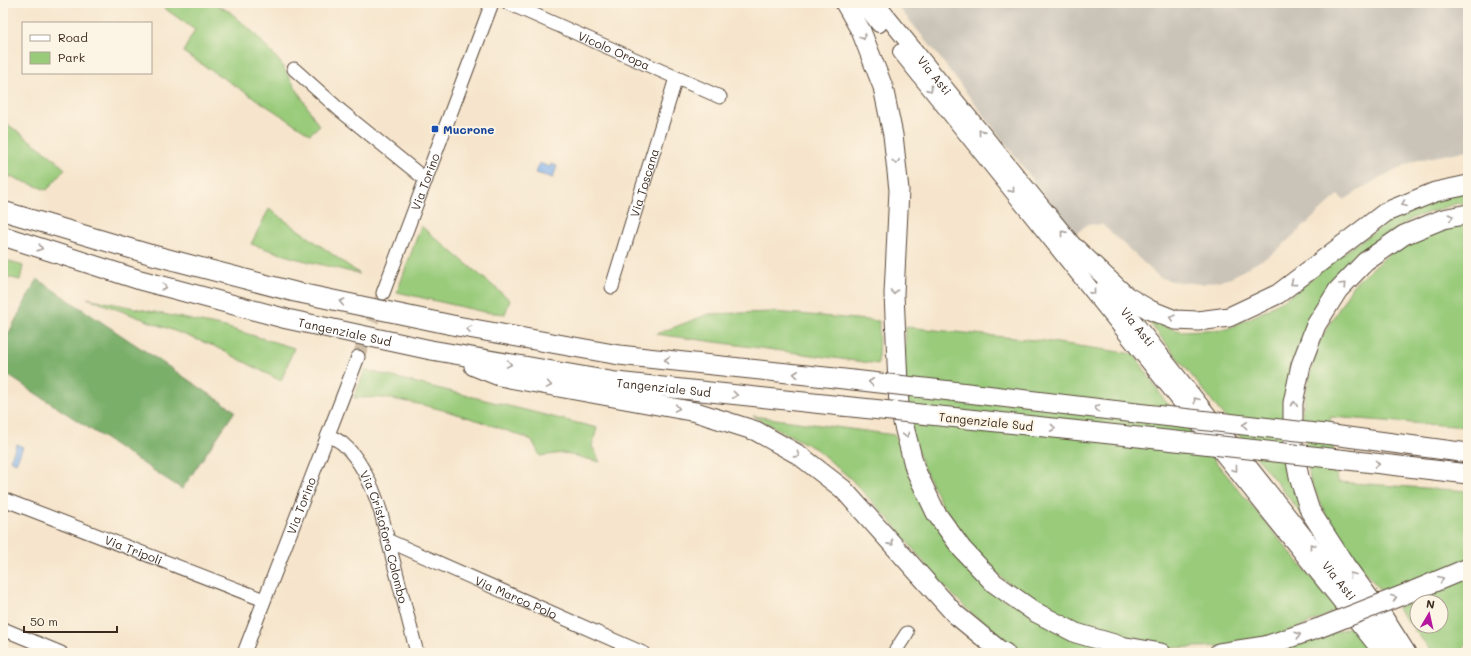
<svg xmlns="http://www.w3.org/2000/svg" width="1471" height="656" font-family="Mali,sans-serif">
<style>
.industrial{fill:#c9c3b8}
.green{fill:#99cb7a;stroke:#6a7a4c;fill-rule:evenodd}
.forest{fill:#7aaf6a;stroke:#5a6c44}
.water{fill:#80b1eb;stroke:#5e6e84}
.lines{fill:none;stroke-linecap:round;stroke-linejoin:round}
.minor-tunnel{stroke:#d1c0a9;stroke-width:13;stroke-dasharray:13 6;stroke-linecap:butt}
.minor-casing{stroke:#574638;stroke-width:15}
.major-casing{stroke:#574638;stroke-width:18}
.highway-casing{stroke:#574638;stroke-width:21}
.minor{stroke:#fff;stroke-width:13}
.major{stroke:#fff;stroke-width:16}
.highway{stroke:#fff;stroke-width:19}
.highway-bridge-casing{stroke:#574638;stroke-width:21;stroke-linecap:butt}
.highway-bridge{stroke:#fff;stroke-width:19}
.oneway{stroke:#a79f9a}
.transit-dot{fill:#1a4fb4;stroke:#fcf5e5;stroke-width:1.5}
.labels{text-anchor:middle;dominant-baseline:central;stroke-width:4;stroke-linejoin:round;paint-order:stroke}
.street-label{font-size:12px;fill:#3b2a1e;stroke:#fcf5e5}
.transit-label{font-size:12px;font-weight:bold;fill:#164399;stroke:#fcf5e5;text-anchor:start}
</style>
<rect width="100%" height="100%" fill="#fcf5e5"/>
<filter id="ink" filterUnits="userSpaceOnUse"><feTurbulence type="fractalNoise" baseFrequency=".025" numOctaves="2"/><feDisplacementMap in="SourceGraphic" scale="8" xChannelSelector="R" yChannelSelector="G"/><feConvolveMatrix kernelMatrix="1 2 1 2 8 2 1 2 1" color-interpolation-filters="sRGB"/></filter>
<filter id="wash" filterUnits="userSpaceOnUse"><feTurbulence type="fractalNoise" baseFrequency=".012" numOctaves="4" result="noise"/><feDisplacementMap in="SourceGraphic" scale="16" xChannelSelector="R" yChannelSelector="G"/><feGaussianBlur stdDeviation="0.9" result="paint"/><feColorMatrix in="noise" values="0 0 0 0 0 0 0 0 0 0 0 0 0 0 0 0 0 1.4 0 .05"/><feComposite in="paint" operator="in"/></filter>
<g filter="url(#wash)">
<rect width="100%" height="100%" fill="#f6e5cc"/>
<!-- industrial -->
<polygon class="industrial" points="895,3 1468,3 1468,150 1414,161 1377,179 1344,200 1338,195 1274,253 1228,279 1201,284 1172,281 1159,277 1103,225 1087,224 1075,235 934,50"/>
<!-- green -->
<g class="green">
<polygon points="157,3 213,3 230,12 253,32 280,62 319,126 310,134 183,52 195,30"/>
<polygon points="3,121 50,155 65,169 47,190 3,174"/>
<polygon points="1468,193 1468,202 1455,204 1413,218 1371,246 1335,282 1293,373 1304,517 1149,322 1181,331 1227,329 1265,311 1294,293 1349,249 1403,212 1450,194"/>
<polygon points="269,209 360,274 294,258 251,244"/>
<polygon points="1468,221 1468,427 1330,417 1337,482 1468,491 1468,560 1384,594 1349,554 1328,519 1310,480 1302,411 1317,346 1353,285 1394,250 1443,226"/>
<polygon points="421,226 510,300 505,314 484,312 397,292"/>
<polygon points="3,259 23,266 20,280 3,276"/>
<polygon points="87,298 225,327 294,348 281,381 214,346"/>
<polygon points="774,312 879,321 878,364 656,334 709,314"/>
<polygon points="906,327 1044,341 1134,354 1163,398 1338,610 1303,626 1271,638 1229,646 1164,648 1080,627 1040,607 1003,579 973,548 944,509 924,469 912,435 904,365"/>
<path d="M365,370L597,428L592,446L600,462L563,453L540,456L532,440C484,422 436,405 385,398C375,397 364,398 354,398Z"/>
<polygon points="753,416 895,435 921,500 999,597 1128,653 1029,653 1016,647 973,615 937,579 895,526 850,478 816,449"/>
<path d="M1468,576V640L1462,653H1433L1397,608ZM1417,602H1441V626H1417Z"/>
<polygon points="1350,627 1371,653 1267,653 1285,650"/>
</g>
<!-- forest -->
<polygon class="forest" points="37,279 235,411 182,489 3,372 3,344"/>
<!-- water -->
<g class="water">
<polygon points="539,163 550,167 551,164 557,166 553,178 536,173"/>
<polygon points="17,444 23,447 16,463 10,460"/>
</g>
</g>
<g filter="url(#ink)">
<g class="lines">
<!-- minor-tunnel -->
<polyline class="minor-tunnel" points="358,357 383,293"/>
<!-- minor casing -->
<g class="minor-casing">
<g id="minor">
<path id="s1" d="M508,3L720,97"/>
<polyline points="294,69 341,111 426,180"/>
<path id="s2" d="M612,287L676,78"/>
<path id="s3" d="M383,293L492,3"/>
<path id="s4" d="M328,435C333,438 338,440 342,443C361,459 374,490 381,513L417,653"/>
<path id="s5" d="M3,499L264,600"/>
<path id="s6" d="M389,541L643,653"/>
<polyline points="3,629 61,653"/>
<path id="s7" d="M244,653L358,357"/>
<polyline points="894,653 907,633"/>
</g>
</g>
<!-- major casing -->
<g class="major-casing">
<g id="major">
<polyline points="863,3 879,24"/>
<path id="s8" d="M876,3L1083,257"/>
<polyline points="901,52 1382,653"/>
<path id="s9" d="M1105,285L1397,653"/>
</g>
</g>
<!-- highway casing -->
<g class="highway-casing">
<g id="highway">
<polyline points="845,3 861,31 883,87 893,135 899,190 894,294 899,407 915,469 936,513 962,549 994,583 1035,612 1076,633 1121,646 1161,653"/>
<polyline points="3,211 149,254 295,292 457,326 619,355 835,378"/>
<path id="s10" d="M3,236L140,280L287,319L431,350L616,382L842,406"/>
<polyline points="1075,248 1126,296 1150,310 1175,320 1198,321 1229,317 1278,294 1386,212 1435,192 1468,185"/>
<polyline points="474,366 499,376 696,412 756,431 799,455 843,489 955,614 999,650 1005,653"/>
<polyline points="951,391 1136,413"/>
<polyline points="959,418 1185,442"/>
<polyline points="1325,434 1468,453"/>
<polyline points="1339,459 1468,474"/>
<polyline points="1413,591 1468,568"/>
<polyline points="1219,653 1265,646 1319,628"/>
<polyline points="1406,653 1383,617 1345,565 1310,511 1299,477 1293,445 1293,403 1301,365 1316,325 1338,290 1365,262 1404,235 1443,219 1468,214"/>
</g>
</g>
<!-- minor -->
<use href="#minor" class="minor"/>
<!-- major -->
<use href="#major" class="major"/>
<!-- highway -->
<use href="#highway" class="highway"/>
<!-- highway-bridge casing -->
<g class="highway-bridge-casing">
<g id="highway-bridge">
<polyline points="835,378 951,391"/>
<polyline points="842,406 959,418"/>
<polyline points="1136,413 1325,434"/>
<polyline points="1185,442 1339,459"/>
<polyline points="1319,628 1413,591"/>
</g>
</g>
<!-- highway-bridge -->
<use href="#highway-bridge" class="highway-bridge"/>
</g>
<!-- one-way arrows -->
<defs><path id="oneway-chevron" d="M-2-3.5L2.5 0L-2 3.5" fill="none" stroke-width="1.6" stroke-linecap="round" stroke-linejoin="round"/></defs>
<g class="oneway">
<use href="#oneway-chevron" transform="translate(863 37) rotate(68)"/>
<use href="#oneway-chevron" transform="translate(930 89) rotate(51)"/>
<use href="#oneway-chevron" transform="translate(981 132) rotate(-129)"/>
<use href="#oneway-chevron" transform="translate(896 162) rotate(84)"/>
<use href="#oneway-chevron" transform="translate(1012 190) rotate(51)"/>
<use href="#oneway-chevron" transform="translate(1404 204) rotate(157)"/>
<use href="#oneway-chevron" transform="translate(1451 217) rotate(-12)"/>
<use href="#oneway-chevron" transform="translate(1063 233) rotate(-129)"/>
<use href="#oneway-chevron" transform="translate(40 248) rotate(18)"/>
<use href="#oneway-chevron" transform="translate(1293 283) rotate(143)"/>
<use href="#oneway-chevron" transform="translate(1343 285) rotate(-47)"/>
<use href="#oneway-chevron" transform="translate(164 287) rotate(15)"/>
<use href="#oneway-chevron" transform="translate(894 292) rotate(91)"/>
<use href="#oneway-chevron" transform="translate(1093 292) rotate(51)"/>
<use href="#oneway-chevron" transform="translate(342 302) rotate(-168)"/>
<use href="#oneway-chevron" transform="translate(1172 318) rotate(-164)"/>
<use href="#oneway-chevron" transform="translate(469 329) rotate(-170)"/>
<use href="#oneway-chevron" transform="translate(667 360) rotate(-174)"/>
<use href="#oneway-chevron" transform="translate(509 364) rotate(10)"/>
<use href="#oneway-chevron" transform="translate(796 374) rotate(-174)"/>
<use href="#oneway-chevron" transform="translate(871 382) rotate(-173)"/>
<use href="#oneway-chevron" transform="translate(549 385) rotate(10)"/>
<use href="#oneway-chevron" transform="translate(735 395) rotate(6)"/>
<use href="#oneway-chevron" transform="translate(1196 400) rotate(-128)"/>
<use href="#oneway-chevron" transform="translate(1294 404) rotate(-85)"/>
<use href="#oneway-chevron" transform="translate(677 408) rotate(10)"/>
<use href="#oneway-chevron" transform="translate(1097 408) rotate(-173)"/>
<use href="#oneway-chevron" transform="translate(1245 425) rotate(-174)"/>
<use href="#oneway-chevron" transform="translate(1053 428) rotate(6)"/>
<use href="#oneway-chevron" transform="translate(906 435) rotate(75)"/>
<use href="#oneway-chevron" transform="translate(797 455) rotate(32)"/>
<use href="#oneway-chevron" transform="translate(1377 464) rotate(7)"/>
<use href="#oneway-chevron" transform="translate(1235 469) rotate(51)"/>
<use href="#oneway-chevron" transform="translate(891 543) rotate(48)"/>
<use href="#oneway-chevron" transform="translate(1312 546) rotate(-128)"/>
<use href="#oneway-chevron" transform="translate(1352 575) rotate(-126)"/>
<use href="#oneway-chevron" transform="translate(1441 579) rotate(-23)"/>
<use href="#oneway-chevron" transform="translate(1394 598) rotate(-22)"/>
<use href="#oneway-chevron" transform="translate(1298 635) rotate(-18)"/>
</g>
</g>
<!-- markers -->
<rect class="transit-dot" x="431" y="125" width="8" height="8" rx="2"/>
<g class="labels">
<!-- street labels -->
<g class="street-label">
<text stroke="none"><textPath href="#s1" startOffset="116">Vicolo Oropa</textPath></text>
<text stroke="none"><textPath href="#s8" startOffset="93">Via Asti</textPath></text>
<text stroke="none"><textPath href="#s3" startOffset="119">Via Torino</textPath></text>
<text stroke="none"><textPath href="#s2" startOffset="109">Via Toscana</textPath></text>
<text stroke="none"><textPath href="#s9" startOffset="53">Via Asti</textPath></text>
<text stroke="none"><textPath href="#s10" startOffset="355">Tangenziale Sud</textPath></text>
<text stroke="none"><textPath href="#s10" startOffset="679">Tangenziale Sud</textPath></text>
<text transform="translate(986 421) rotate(6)">Tangenziale Sud</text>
<text stroke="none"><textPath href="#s7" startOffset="158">Via Torino</textPath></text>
<text stroke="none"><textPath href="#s4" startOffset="121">Via Cristoforo Colombo</textPath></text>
<text stroke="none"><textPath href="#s5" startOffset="140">Via Tripoli</textPath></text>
<text stroke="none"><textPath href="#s9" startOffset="377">Via Asti</textPath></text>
<text stroke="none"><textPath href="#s6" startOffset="139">Via Marco Polo</textPath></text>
</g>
<!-- transit labels -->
<g class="transit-label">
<text x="443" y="129">Mucrone</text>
</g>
</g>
<!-- margin -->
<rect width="1471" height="656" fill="none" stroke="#fcf5e5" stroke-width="16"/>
<!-- legend -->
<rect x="22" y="22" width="130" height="52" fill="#fcf5e5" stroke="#afa495"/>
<rect x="30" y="35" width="20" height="6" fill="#ffffff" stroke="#afa495"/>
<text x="58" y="42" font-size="12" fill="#3b2a1e">Road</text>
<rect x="30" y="52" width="20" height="12" fill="#99cb7a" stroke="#afa495"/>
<text x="58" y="62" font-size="12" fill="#3b2a1e">Park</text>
<!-- north arrow -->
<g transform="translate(1429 614) rotate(9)"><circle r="19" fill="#fcf5e5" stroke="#afa495"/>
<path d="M0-3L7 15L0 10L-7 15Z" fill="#b5179e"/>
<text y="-6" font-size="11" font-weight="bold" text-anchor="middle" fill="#3b2a1e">N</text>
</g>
<!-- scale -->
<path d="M24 626v6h93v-6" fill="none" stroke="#3b2a1e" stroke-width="2"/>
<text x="30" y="626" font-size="12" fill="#3b2a1e" stroke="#fcf5e5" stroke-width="3" paint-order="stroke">50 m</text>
</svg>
